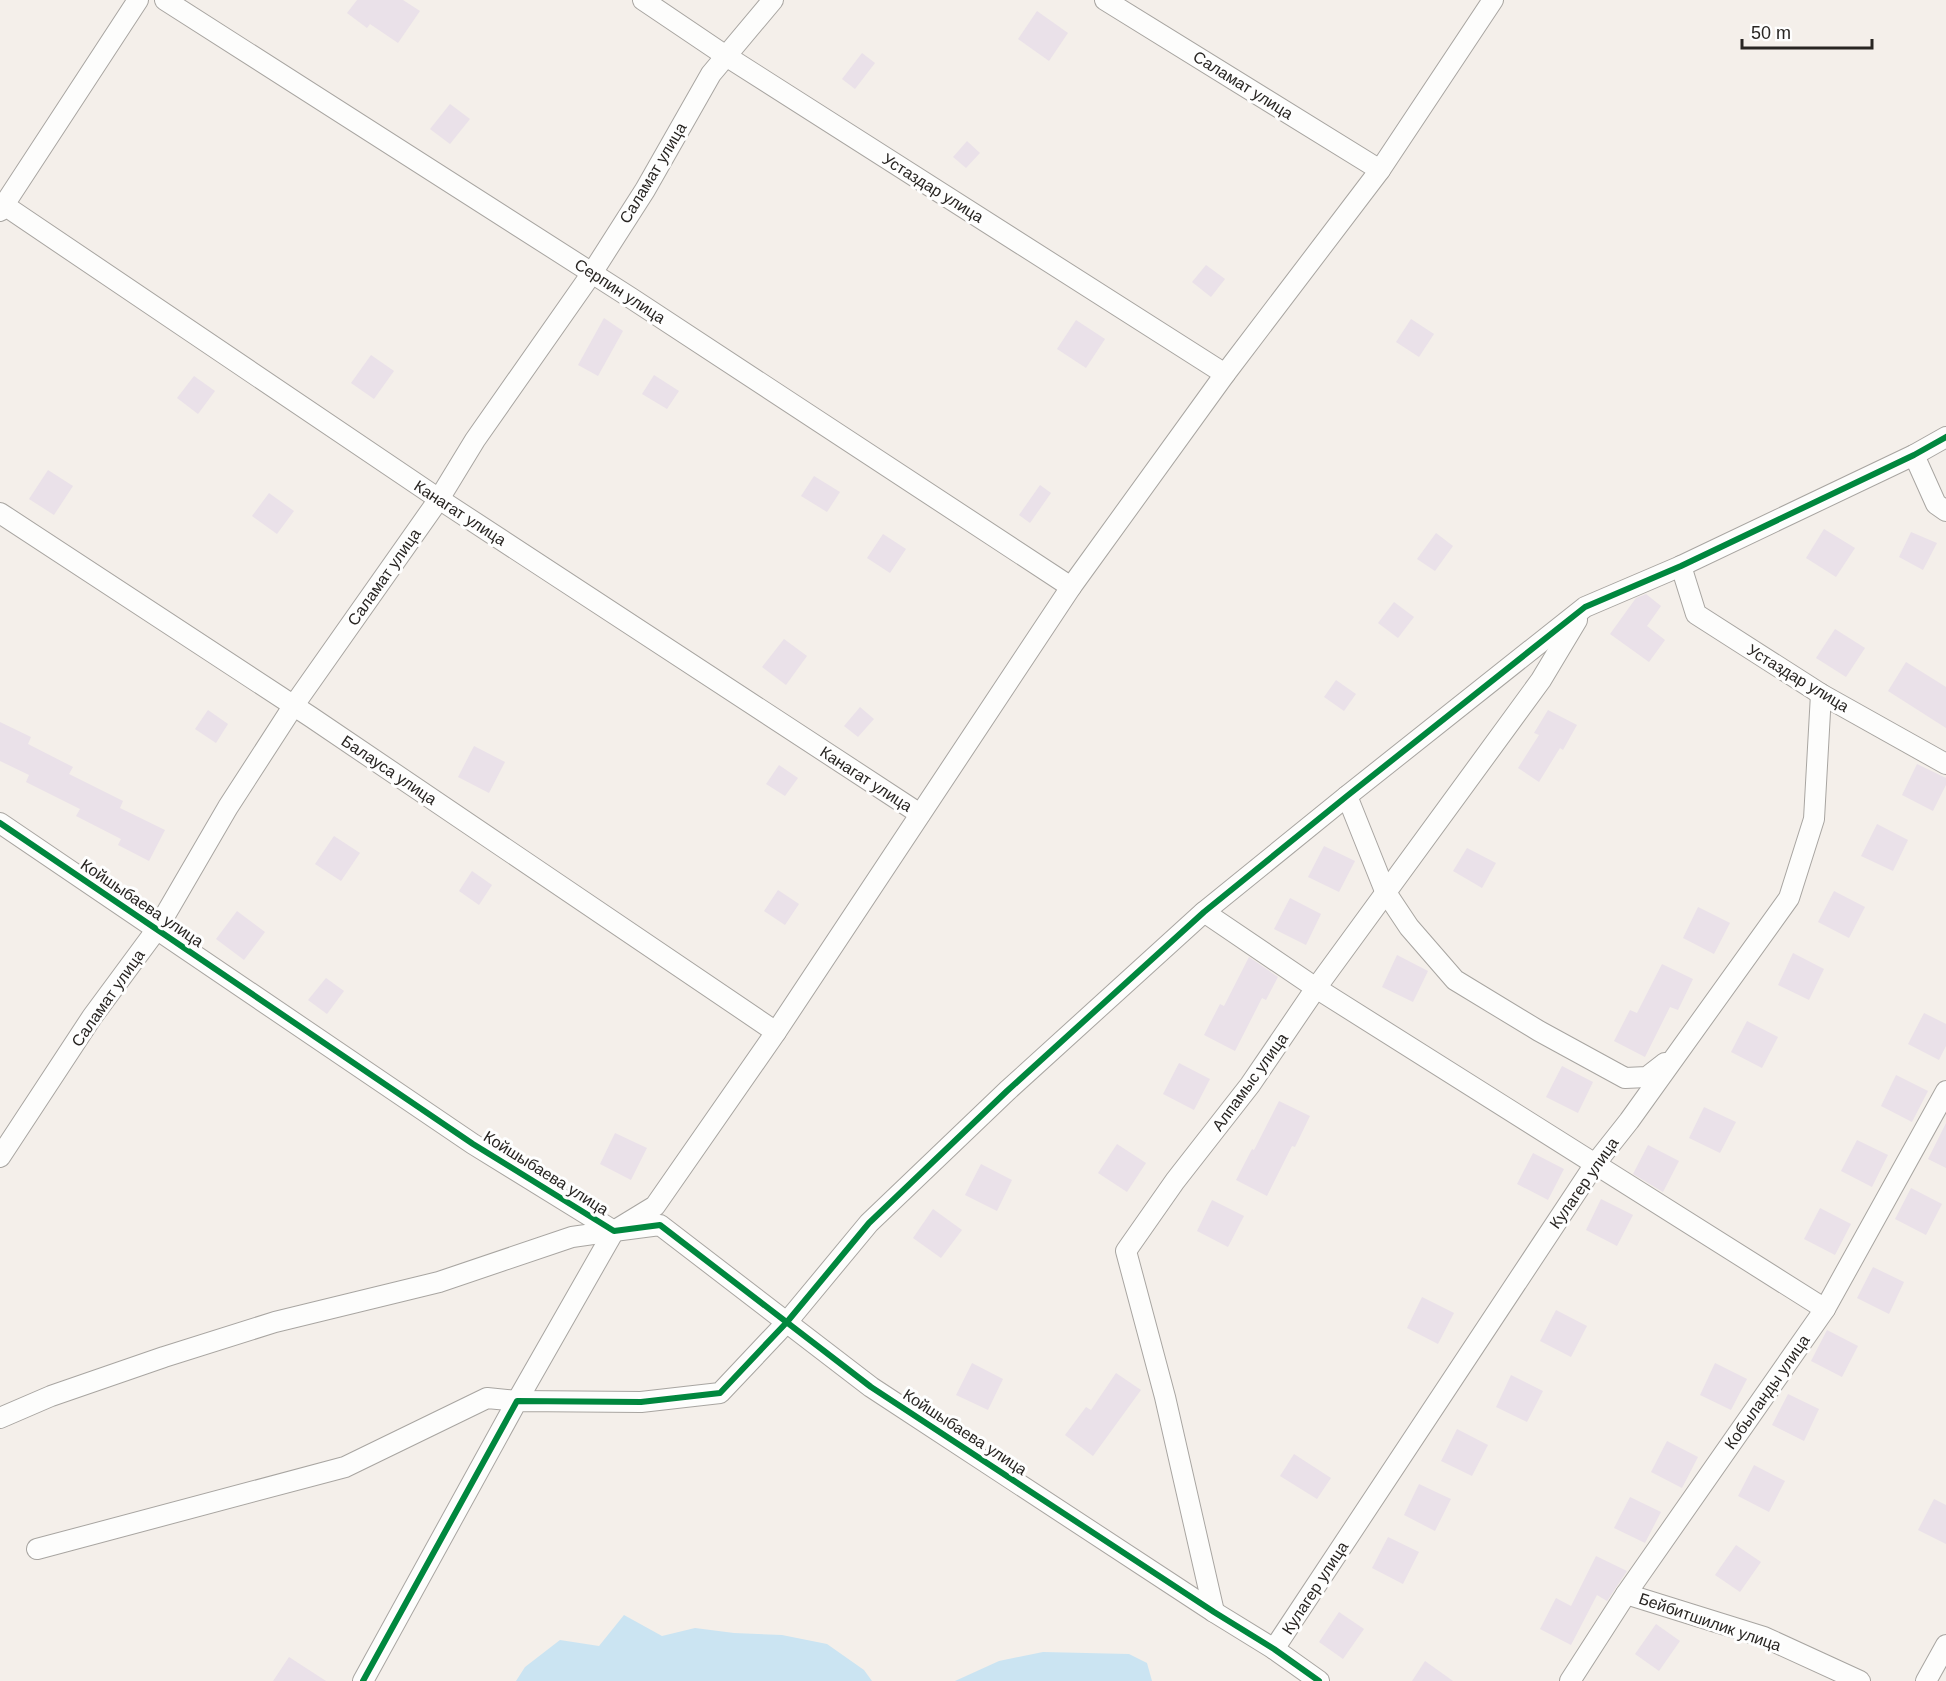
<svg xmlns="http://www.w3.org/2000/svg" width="1946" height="1681" font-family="Arial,sans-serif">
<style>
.water{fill:#cbe4f2}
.building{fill:#eae1e9}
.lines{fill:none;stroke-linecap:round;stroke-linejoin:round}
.minor-casing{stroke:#a8a5a1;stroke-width:22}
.minor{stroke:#fdfdfc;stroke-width:20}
.cycleway-casing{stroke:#fefefe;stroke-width:10}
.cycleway{stroke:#00873e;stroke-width:6}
.labels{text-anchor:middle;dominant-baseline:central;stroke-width:6;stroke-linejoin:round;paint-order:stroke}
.street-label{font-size:16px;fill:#282522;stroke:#fefefe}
</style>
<rect width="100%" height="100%" fill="#f4efea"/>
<!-- water -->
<g class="water">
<polygon points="624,1615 662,1636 695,1628 734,1633 782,1635 827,1644 864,1670 872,1681 516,1681 525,1667 560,1640 599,1646"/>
<polygon points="1043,1652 1129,1654 1147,1663 1152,1681 955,1681 999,1661"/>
</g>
<!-- building -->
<g class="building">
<polygon points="357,0 403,0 420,11 398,43 370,24 367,28 347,13"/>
<polygon points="1037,11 1068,33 1049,61 1018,39"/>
<polygon points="862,53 875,63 855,89 842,79"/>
<polygon points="450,104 470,119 450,144 430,129"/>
<polygon points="967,141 980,153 966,168 953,157"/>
<polygon points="1206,265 1225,279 1211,297 1192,282"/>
<polygon points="604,318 623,331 598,376 578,365"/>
<polygon points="1411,319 1434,334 1419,357 1396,342"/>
<polygon points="1076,320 1105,339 1086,368 1057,349"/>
<polygon points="371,355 394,371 374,399 351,383"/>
<polygon points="654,375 679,391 667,409 642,394"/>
<polygon points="194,376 215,391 198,414 177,398"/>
<polygon points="48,470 73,486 54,515 29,499"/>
<polygon points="814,476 840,492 827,512 801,496"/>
<polygon points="1040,485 1051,493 1030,523 1019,515"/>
<polygon points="269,493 294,511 277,534 252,516"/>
<polygon points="1824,529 1855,548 1836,577 1806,558"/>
<polygon points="1911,532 1937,543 1923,570 1899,557"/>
<polygon points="1436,533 1453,546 1435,571 1417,559"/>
<polygon points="883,534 906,549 890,573 867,558"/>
<polygon points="1646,594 1661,606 1647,626 1665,640 1649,662 1610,634 1636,598"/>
<polygon points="1394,602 1414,617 1398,638 1378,623"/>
<polygon points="1835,629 1865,648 1846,677 1816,658"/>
<polygon points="784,639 807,656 786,685 762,667"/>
<polygon points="1906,662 1946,687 1946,728 1888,691"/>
<polygon points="1336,680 1356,694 1344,711 1324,697"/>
<polygon points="860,707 874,719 858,737 844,726"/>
<polygon points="208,710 228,724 216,743 195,729"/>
<polygon points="1548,710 1577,725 1563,750 1560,748 1539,782 1518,768 1539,735 1534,733"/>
<polygon points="0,722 31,737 28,744 73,767 69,774 123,801 120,808 165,830 149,861 118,845 121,839 76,816 80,809 26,782 29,775 0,761"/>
<polygon points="474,746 505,762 489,793 458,777"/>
<polygon points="1917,764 1946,778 1946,785 1933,811 1902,795"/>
<polygon points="779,765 798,778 785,796 766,784"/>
<polygon points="1877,824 1908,840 1893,871 1861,856"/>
<polygon points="334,836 360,853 341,881 315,864"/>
<polygon points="1324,846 1355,861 1339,892 1308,877"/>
<polygon points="1467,848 1496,863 1482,888 1453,871"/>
<polygon points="472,871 492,885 479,905 459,891"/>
<polygon points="778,890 799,904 785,925 764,911"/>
<polygon points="1834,891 1865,907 1849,938 1818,922"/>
<polygon points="1290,898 1321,914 1306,945 1274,929"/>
<polygon points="1698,907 1730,923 1714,954 1683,938"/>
<polygon points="237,911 265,932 244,960 216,939"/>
<polygon points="1793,953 1824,969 1809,1000 1778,985"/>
<polygon points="1397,955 1428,971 1413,1002 1382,987"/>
<polygon points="1249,957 1278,977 1266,1000 1262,998 1235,1051 1204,1035 1220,1004 1224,1006"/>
<polygon points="1662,964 1693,979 1678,1010 1670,1007 1645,1057 1614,1041 1630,1010 1637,1013"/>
<polygon points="326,978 344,991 327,1014 308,1000"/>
<polygon points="1924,1013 1946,1024 1946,1046 1939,1060 1908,1044"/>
<polygon points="1747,1021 1778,1037 1762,1068 1731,1052"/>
<polygon points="1179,1063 1210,1079 1194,1110 1163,1094"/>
<polygon points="1562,1066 1593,1082 1578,1113 1546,1097"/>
<polygon points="1896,1075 1928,1091 1912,1122 1881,1106"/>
<polygon points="1279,1101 1310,1116 1295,1147 1292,1146 1267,1196 1236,1180 1252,1149 1254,1150"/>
<polygon points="1704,1107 1736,1122 1720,1153 1689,1138"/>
<polygon points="1946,1123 1946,1168 1928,1159"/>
<polygon points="615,1133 647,1148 631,1180 600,1164"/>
<polygon points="1857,1140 1888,1155 1872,1187 1841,1171"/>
<polygon points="1117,1144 1146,1163 1127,1192 1098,1173"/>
<polygon points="1648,1145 1679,1161 1663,1192 1633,1174"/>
<polygon points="1533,1153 1564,1169 1548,1200 1517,1184"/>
<polygon points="981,1164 1012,1180 997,1211 965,1195"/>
<polygon points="1911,1188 1942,1204 1926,1235 1895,1219"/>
<polygon points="1601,1199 1633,1215 1617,1246 1586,1230"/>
<polygon points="1212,1200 1244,1216 1228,1247 1197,1231"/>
<polygon points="1820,1208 1851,1224 1835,1255 1804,1239"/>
<polygon points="933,1209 962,1230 941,1258 913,1238"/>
<polygon points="1873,1267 1904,1282 1889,1314 1857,1298"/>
<polygon points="1422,1297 1454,1313 1438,1344 1407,1328"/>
<polygon points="1556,1310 1587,1326 1571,1357 1540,1341"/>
<polygon points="1827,1330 1858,1346 1842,1377 1811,1361"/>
<polygon points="972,1363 1003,1379 988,1410 956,1395"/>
<polygon points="1715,1363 1747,1379 1731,1410 1700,1395"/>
<polygon points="1116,1373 1141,1390 1093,1456 1065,1435 1086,1407 1091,1410"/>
<polygon points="1511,1375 1543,1391 1527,1422 1496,1407"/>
<polygon points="1788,1394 1819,1409 1804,1441 1772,1425"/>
<polygon points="1457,1429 1488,1445 1472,1476 1441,1461"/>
<polygon points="1667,1441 1698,1457 1682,1488 1651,1472"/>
<polygon points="1294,1454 1331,1478 1317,1499 1280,1476"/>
<polygon points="1754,1465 1785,1481 1769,1512 1738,1496"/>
<polygon points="1419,1484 1451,1499 1435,1531 1404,1515"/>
<polygon points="1630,1497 1661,1512 1645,1543 1614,1528"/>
<polygon points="1934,1499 1946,1505 1946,1544 1918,1530"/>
<polygon points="1388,1537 1419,1552 1403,1584 1372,1568"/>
<polygon points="1736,1545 1761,1562 1740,1592 1715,1575"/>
<polygon points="1596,1556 1627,1571 1607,1601 1597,1595 1571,1645 1540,1629 1556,1598 1571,1606"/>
<polygon points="1339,1612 1364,1629 1343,1659 1319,1642"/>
<polygon points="1656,1624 1680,1641 1659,1671 1635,1654"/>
<polygon points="289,1657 326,1681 273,1681"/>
<polygon points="1425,1661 1453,1681 1412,1681"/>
</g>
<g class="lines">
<!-- minor casing -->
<g class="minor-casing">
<g id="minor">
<polyline points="165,0 631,298 1071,587"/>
<polyline points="643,0 726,56 1225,374"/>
<polyline points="1105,0 1380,170"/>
<polyline points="4,205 439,499 920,814"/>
<polyline points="0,211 138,0"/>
<polyline points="1914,455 1936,504 1946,511"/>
<polyline points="0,513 311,717 776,1032"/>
<polyline points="1681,566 1696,614 1821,694 1946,764"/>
<polyline points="1347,796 1385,891 1409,927 1455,980 1539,1031 1625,1078 1647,1077 1665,1063"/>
<polyline points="0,823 473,1144 614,1231 660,1225 871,1387 1214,1612 1274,1649 1319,1681"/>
<polyline points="1204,912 1316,988 1825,1309"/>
<polyline points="0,1157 92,1017 157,929 228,807 294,705 439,499 475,440 592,273 645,190 711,74 773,0"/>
<polyline points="0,1418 51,1396 164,1357 275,1322 439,1282 572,1237 614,1231"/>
<polyline points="37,1549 345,1467 487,1398 517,1401 614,1231 655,1206 776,1032 1071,587 1225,374 1380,170 1493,0"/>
<polyline points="1626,1594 1764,1637 1860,1681"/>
<polyline points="1214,1612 1165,1397 1126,1251 1175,1181 1250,1085 1316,988 1541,680 1577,620"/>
<polyline points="1274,1649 1595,1164 1629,1121 1789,898 1814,819 1821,694"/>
<polyline points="363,1681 517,1401 641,1402 720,1393 787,1322 869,1223 1007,1091 1204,912 1347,796 1585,607 1681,566 1914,455 1946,437"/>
<polyline points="1570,1681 1626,1594 1825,1309 1946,1091"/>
<polyline points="1926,1681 1946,1645"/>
</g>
</g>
<!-- minor -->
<use href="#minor" class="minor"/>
<!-- cycleway casing -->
<g class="cycleway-casing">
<g id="cycleway">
<polyline points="0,823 473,1144 614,1231 660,1225 871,1387 1214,1612 1274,1649 1319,1681"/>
<polyline points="363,1681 517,1401 641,1402 720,1393 787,1322 869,1223 1007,1091 1204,912 1347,796 1585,607 1681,566 1914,455 1946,437"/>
</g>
</g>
<!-- cycleway -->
<use href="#cycleway" class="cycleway"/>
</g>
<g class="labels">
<!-- street labels -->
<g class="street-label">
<text transform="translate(1243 85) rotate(32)">Саламат улица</text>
<text transform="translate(653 173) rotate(-59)">Саламат улица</text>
<text transform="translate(933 188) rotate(32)">Устаздар улица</text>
<text transform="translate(620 291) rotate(33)">Серпин улица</text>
<text transform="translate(460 513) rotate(33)">Канагат улица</text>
<text transform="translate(384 577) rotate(-55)">Саламат улица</text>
<text transform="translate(1798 678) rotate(31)">Устаздар улица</text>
<text transform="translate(389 770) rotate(34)">Балауса улица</text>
<text transform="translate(866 779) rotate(33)">Канагат улица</text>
<text transform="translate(142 903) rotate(34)">Койшыбаева улица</text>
<text transform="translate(108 998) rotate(-55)">Саламат улица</text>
<text transform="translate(1250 1082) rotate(-54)">Алпамыс улица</text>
<text transform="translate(546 1173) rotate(32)">Койшыбаева улица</text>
<text transform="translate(1584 1183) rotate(-55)">Кулагер улица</text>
<text transform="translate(1767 1392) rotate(-55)">Кобыланды улица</text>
<text transform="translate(965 1432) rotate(33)">Койшыбаева улица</text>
<text transform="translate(1315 1588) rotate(-57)">Кулагер улица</text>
<text transform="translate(1710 1622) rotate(19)">Бейбитшилик улица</text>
</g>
</g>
<!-- scale -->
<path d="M1742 39v9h130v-9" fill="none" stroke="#282522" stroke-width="3"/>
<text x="1751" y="39" font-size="18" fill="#282522" stroke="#fefefe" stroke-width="4.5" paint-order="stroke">50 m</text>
</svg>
